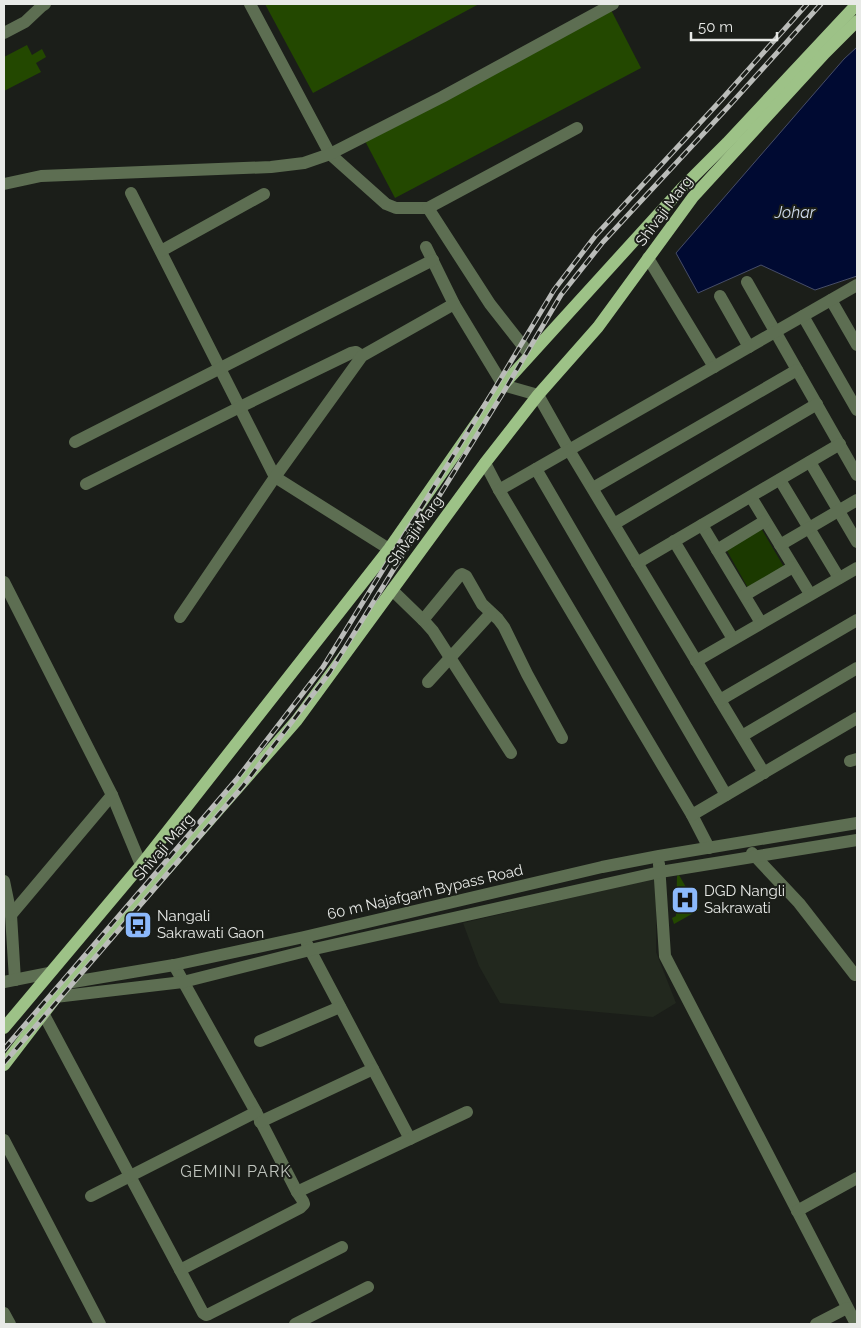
<svg xmlns="http://www.w3.org/2000/svg" width="861" height="1328" font-family="Raleway,sans-serif">
<style>
.built{fill:#22281e}
.green{fill:#1b3900}
.water{fill:#000a32;stroke:#464d68}
.building{fill:#234800}
.lines{fill:none;stroke-linecap:round;stroke-linejoin:round}
.minor{stroke:#5d6e52;stroke-width:12}
.major{stroke:#9dc287;stroke-width:12}
.rail-casing{stroke:#babcb9;stroke-width:5}
.rail{stroke:#1b1e19;stroke-width:3;stroke-dasharray:9;stroke-linecap:butt}
.labels{text-anchor:middle;dominant-baseline:central;stroke-width:4;stroke-linejoin:round;paint-order:stroke}
.street-label{font-size:15px;fill:#e8eae7;stroke:#1b1e19}
.poi-label{font-size:15px;fill:#e8eae7;stroke:#1b1e19;text-anchor:start}
.water-label{font-size:16px;font-style:italic;fill:#d0dced;stroke:#1b1e19}
.neighbourhood-label{font-size:16px;letter-spacing:1px;fill:#c0c5be;stroke:#1b1e19}
</style>
<rect width="100%" height="100%" fill="#1b1e19"/>
<!-- built -->
<polygon class="built" points="656,878 656,952 676,1003 653,1017 500,1003 479,966 463,923"/>
<!-- green -->
<polygon class="green" points="761,528 784,567 748,588 726,549"/>
<!-- water -->
<polygon class="water" points="857,47 857,276 815,290 761,265 698,293 676,253 844,59"/>
<!-- building -->
<g class="building">
<polygon points="265,4 479,4 313,93"/>
<polygon points="610,8 641,68 395,198 364,139"/>
<polygon points="27,45 32,55 42,49 46,57 36,63 41,72 4,91 4,57"/>
<polygon points="679,875 699,910 674,924 672,918 676,916 677,876"/>
</g>
<g class="lines">
<!-- minor -->
<g class="minor">
<polyline points="250,4 330,154 386,204 396,208 428,208"/>
<polyline points="4,33 25,22 42,6 45,4"/>
<polyline points="4,184 41,176 271,167 304,163 330,154 442,97 613,4"/>
<polyline points="131,193 275,477 389,549"/>
<polyline points="426,247 454,304 503,385 538,395 569,450 764,773"/>
<polyline points="161,251 264,194"/>
<polyline points="648,258 714,367"/>
<polyline points="747,282 857,475"/>
<polyline points="720,296 749,347"/>
<polyline points="831,300 857,345"/>
<polyline points="803,316 857,410"/>
<polyline points="530,355 490,304 428,208 577,128"/>
<polyline points="75,442 433,260"/>
<polyline points="810,462 857,542"/>
<polyline points="485,463 499,490 692,815 709,848"/>
<polyline points="536,469 726,795"/>
<polyline points="780,480 839,578"/>
<polyline points="86,484 240,407 351,353 356,352 362,356"/>
<polyline points="593,488 797,370"/>
<polyline points="499,490 857,285"/>
<polyline points="751,497 810,594"/>
<polyline points="614,524 817,404"/>
<polyline points="702,525 761,623"/>
<polyline points="674,541 733,639"/>
<polyline points="780,545 857,500"/>
<polyline points="717,550 765,521"/>
<polyline points="637,563 840,444"/>
<polyline points="4,582 112,795 141,865"/>
<polyline points="392,590 425,622 433,631 511,753"/>
<polyline points="745,595 793,567"/>
<polyline points="180,617 275,477 362,356 454,304"/>
<polyline points="423,620 460,575 462,574 466,576 482,604 498,619 504,627 527,674 562,738"/>
<polyline points="696,661 857,568"/>
<polyline points="428,682 491,613"/>
<polyline points="720,700 857,620"/>
<polyline points="742,736 857,668"/>
<polyline points="850,761 857,759"/>
<polyline points="692,815 857,718"/>
<polyline points="752,853 799,903 855,975"/>
<polyline points="659,864 665,956 856,1324"/>
<polyline points="4,881 11,915 15,980"/>
<polyline points="11,915 112,795"/>
<polyline points="307,944 410,1139"/>
<polyline points="174,965 256,1112 297,1192 303,1201 304,1204 300,1208 180,1270"/>
<polyline points="4,982 49,973"/>
<polyline points="67,983 174,965 304,937 602,867 659,856 857,823"/>
<polyline points="55,997 183,982 310,950 660,872 857,840"/>
<polyline points="43,1013 203,1313 206,1315 209,1314 342,1247"/>
<polyline points="260,1041 340,1007"/>
<polyline points="260,1122 373,1069"/>
<polyline points="4,1140 100,1324"/>
<polyline points="297,1192 467,1112"/>
<polyline points="91,1196 256,1112"/>
<polyline points="797,1211 857,1178"/>
<polyline points="4,1313 10,1324"/>
<polyline points="295,1324 368,1287"/>
<polyline points="816,1324 847,1308"/>
</g>
<!-- major -->
<g class="major">
<polyline points="4,1028 141,865 389,549 503,385 683,187 727,143 857,4"/>
<polyline points="4,1065 67,983 297,720 485,463 538,395 598,327 693,197 825,53 857,21"/>
</g>
<!-- rail casing -->
<g class="rail-casing">
<g id="rail">
<polyline points="4,1049 236,780 323,667 495,388 554,290 596,235 722,99 807,4"/>
<polyline points="4,1063 243,786 330,672 503,393 561,295 603,242 729,106 821,4"/>
</g>
</g>
<!-- rail -->
<use href="#rail" class="rail"/>
</g>
<!-- icons -->
<defs>
<g id="hospital-square" transform="scale(1.4375)"><rect x="-9" y="-9" width="18" height="18" rx="4" fill="#8cb9fc" stroke="#1b1e19"/><path d="M-5-5h3v3.5h4V-5h3V5h-3V1.5h-4V5h-3Z" fill="#111"/></g>
<g id="bus-square" transform="scale(1.4375)"><rect x="-9" y="-9" width="18" height="18" rx="4" fill="#8cb9fc" stroke="#1b1e19"/><path d="M-5-6H5V4H4V6H2V4H-2V6H-4V4H-5ZM-3.5-4V0h7V-4ZM-3.5 1.2v1.5H-2V1.2ZM2 1.2v1.5H3.5V1.2Z" fill="#111"/></g>
</defs>
<g fill-rule="evenodd">
<use href="#hospital-square" x="685" y="900"/>
<use href="#bus-square" x="138" y="925"/>
</g>
<g class="labels">
<!-- street labels -->
<g class="street-label">
<text transform="translate(664 211) rotate(-53)">Shivaji Marg</text>
<text transform="translate(415 531) rotate(-54)">Shivaji Marg</text>
<text transform="translate(164 847) rotate(-49)">Shivaji Marg</text>
<text transform="translate(425 892) rotate(-13)">60 m Najafgarh Bypass Road</text>
</g>
<!-- poi labels -->
<g class="poi-label">
<text x="704" y="891">DGD Nangli<tspan x="704" dy="17">Sakrawati</tspan></text>
<text x="157" y="916">Nangali<tspan x="157" dy="17">Sakrawati Gaon</tspan></text>
</g>
<!-- water labels -->
<g class="water-label">
<text x="795" y="212">Johar</text>
</g>
<!-- neighbourhood labels -->
<g class="neighbourhood-label">
<text x="236" y="1171">GEMINI PARK</text>
</g>
</g>
<!-- border -->
<rect width="861" height="1328" fill="none" stroke="#e8eae7" stroke-width="10"/>
<!-- scale -->
<path d="M691 32v8h86v-8" fill="none" stroke="#e8eae7" stroke-width="2.5"/>
<text x="698" y="32" font-size="15" fill="#e8eae7" stroke="#1b1e19" stroke-width="4" paint-order="stroke">50 m</text>
</svg>
